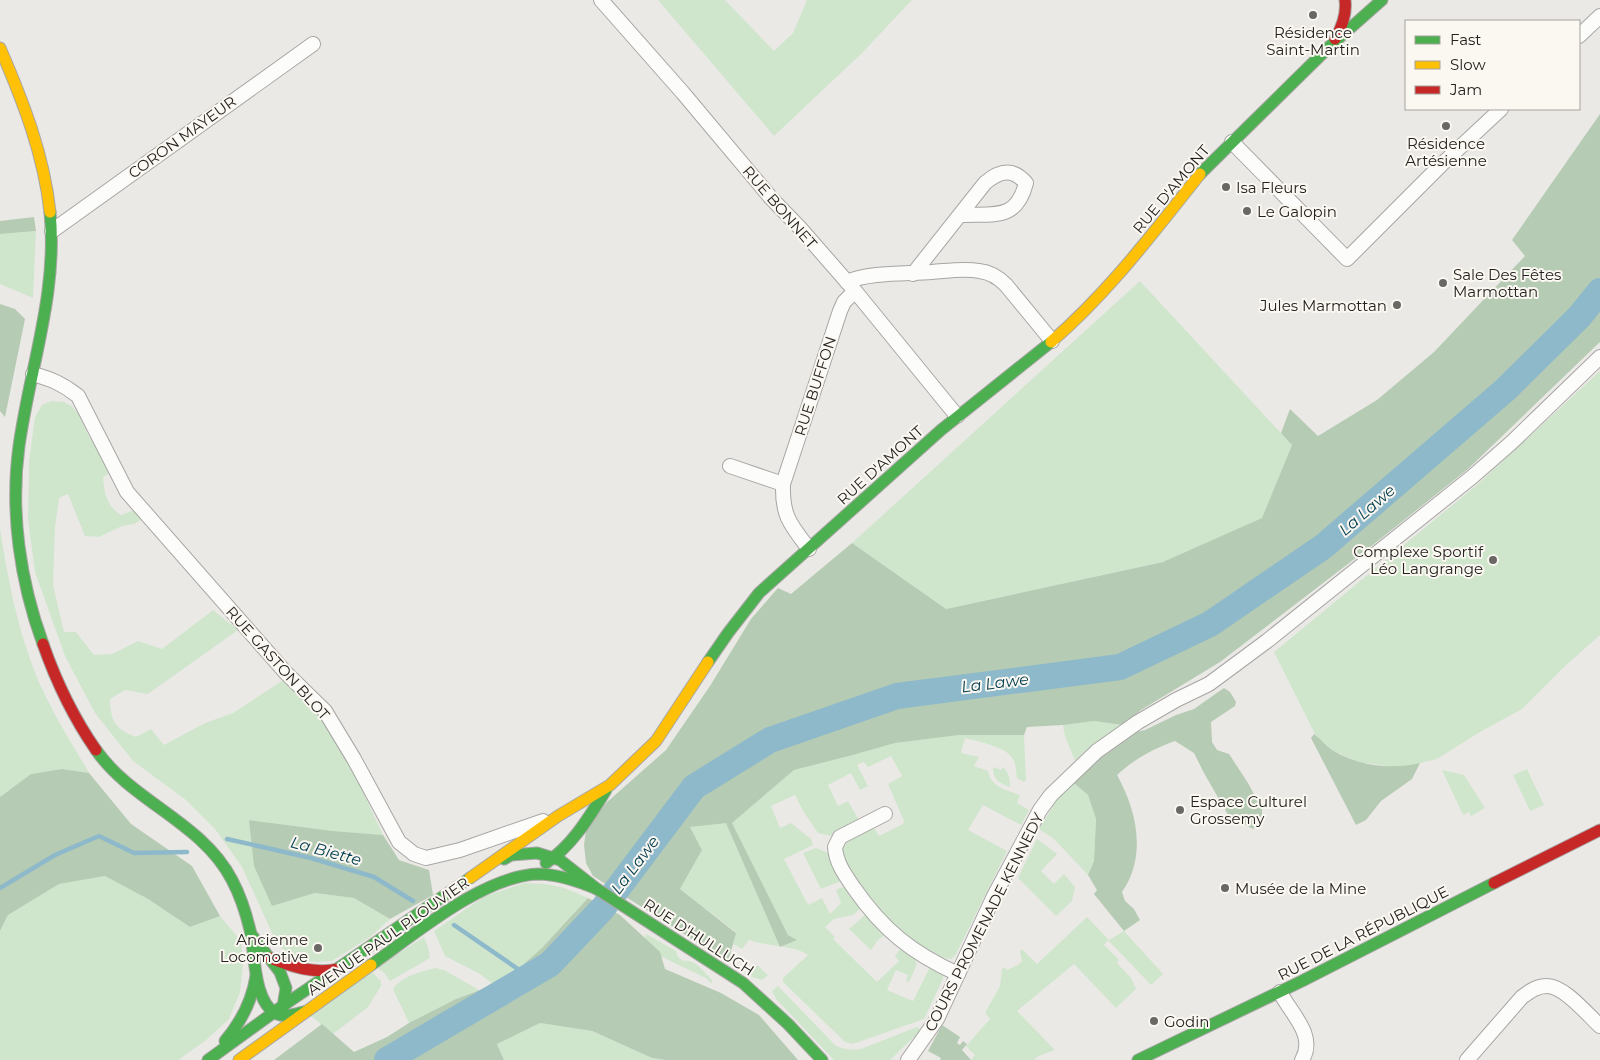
<svg xmlns="http://www.w3.org/2000/svg" width="1600" height="1060" font-family="Montserrat,sans-serif">
<style>
.green{fill:#cfe6cd}
.forest{fill:#b5cbb3}
.lines{fill:none;stroke-linecap:round;stroke-linejoin:round}
.stream{stroke:#8db9cb;stroke-width:4.5}
.river{stroke:#8db9cb;stroke-width:26}
.street-casing{stroke:#a8a6a4;stroke-width:16}
.fast-casing{stroke:#a8a6a4;stroke-width:13}
.slow-casing{stroke:#a8a6a4;stroke-width:13}
.jam-casing{stroke:#a8a6a4;stroke-width:13}
.street{stroke:#fcfcfb;stroke-width:14}
.fast{stroke:#4caf50;stroke-width:11}
.slow{stroke:#ffc107;stroke-width:11}
.jam{stroke:#c62828;stroke-width:11}
.poi-dot{fill:#6a6865;stroke:#fbf7f1;stroke-width:2}
.labels{text-anchor:middle;dominant-baseline:central;stroke-width:4;stroke-linejoin:round;paint-order:stroke}
.poi-label{font-size:15px;fill:#242220;stroke:#fbf7f1;text-anchor:start}
.street-label{font-size:15px;fill:#242220;stroke:#fbf7f1}
.water-label{font-size:16px;font-style:italic;fill:#074154;stroke:#fbf7f1}
</style>
<rect width="100%" height="100%" fill="#ebe9e6"/>
<!-- green -->
<g class="green">
<polygon points="658,0 725,0 774,51 793,33 807,0 912,0 861,54 774,136"/>
<polygon points="36,231 33,298 0,284 0,234"/>
<polygon points="1140,281 1292,445 1262,518 1171,560 946,609 852,543"/>
<polygon points="1600,371 1600,635 1563,668 1522,709 1480,732 1437,759 1408,766 1395,767 1358,762 1332,750 1322,741 1315,734 1274,652 1478,484"/>
<path d="M51,401L64,402L72,406L79,415L89,437L112,472L103,477C104,494 107,506 121,515L134,510L141,520L134,524L122,526L99,537L85,536L68,494L59,498L55,528L53,585L64,632H76L94,655L112,654L138,641L162,649L213,610L238,630L148,694L125,690L110,699C111,721 114,728 136,737L151,729L164,745L205,723L233,713L285,679L319,713L349,762L383,835L333,831L249,820L272,906L315,893L354,898L390,919L370,937L332,961L316,962L301,960L289,954L277,944L242,867L215,829L186,800L133,761L95,713L65,656L35,572L28,519L29,461L35,417L42,405Z"/>
<path d="M0,529C9,585 20,643 45,695C58,722 74,747 89,773L62,769L31,774L0,797Z"/>
<path d="M1094,721L1122,725L1084,752L1075,761C1071,749 1064,738 1063,725Z"/>
<path d="M958,735H1024L1026,780L1024,782L1017,778C1016,772 1016,764 1013,759C1007,747 977,741 965,738L961,753L979,757L974,766L988,771C991,787 1006,790 1020,795L1017,803L1029,810L1021,825L983,805L968,830L1007,851L956,954L951,959C940,958 927,952 919,946C901,933 837,871 843,848C845,840 866,832 874,828L879,836L903,824L904,821L888,784L902,776L891,756L868,767L864,762L857,765L868,786L860,790L851,773L828,785L838,806L848,801L860,822L831,836L818,833L803,811L795,795L771,806L780,828L791,823L811,839L813,845L784,859L808,905L822,898L830,914L841,903L836,890L842,887L847,888L860,906V909L853,915L834,919L825,927L835,937L833,939L877,982L899,961L895,956L901,948C921,963 919,960 909,982L906,981L908,975L896,970L887,990L913,1001L929,969L931,967L943,972V979L924,1019L853,1044L845,1042L783,982V978L808,955C792,944 767,947 749,940L742,949L733,944L736,932L680,889L702,850L690,827L726,822L780,947L796,940L788,935L732,823L794,770L853,755L895,743Z"/>
<path d="M993,767L1001,770L1003,767C1009,773 1010,779 1010,787C999,783 993,780 993,767Z"/>
<polygon points="1527,769 1544,805 1530,811 1513,775"/>
<polygon points="1442,770 1464,775 1485,808 1471,816 1469,812 1463,815"/>
<polygon points="1074,783 1088,795 1096,819 1094,861 1088,875 1054,839 1039,829 1058,798"/>
<polygon points="1037,839 1057,854 1041,871 1054,884 1064,874 1075,887 1072,901 1056,916 1018,878"/>
<polygon points="816,848 828,853 840,878 839,882 821,889 803,853"/>
<polygon points="105,876 148,899 190,927 220,916 241,941 243,964 240,992 229,1019 205,1041 178,1060 0,1060 0,931 8,915 59,884"/>
<path d="M525,883C554,884 562,886 588,898C564,924 526,972 494,985L480,974L445,956L434,931L485,896Z"/>
<polygon points="868,915 886,934 878,940 871,950 849,929 864,916"/>
<polygon points="1087,917 1109,940 1124,931 1163,974 1151,985 1108,940 1104,945 1119,960 1117,963 1131,978 1136,989 1116,1008 1074,964 1017,1011 1055,1050 1038,1056 1034,1060 971,1060 975,1055 966,1046 990,1019 985,1013 1000,986 1002,969 1004,967 1007,970 1018,965 1022,961 1020,952 1022,949 1037,964"/>
<path d="M646,934L676,951L678,957L683,961C697,959 704,973 713,981L711,983L706,978L660,956L645,939Z"/>
<polygon points="424,937 428,947 430,958 390,981 385,974 377,967"/>
<polygon points="757,965 768,975 762,980 746,975"/>
<path d="M435,968L444,970L479,990L456,999L409,1023L393,989C402,976 420,972 435,968Z"/>
<polygon points="372,972 381,981 381,986 368,1007 333,1034 310,1015"/>
<path d="M778,986L835,1045C844,1050 851,1050 861,1049L917,1027L921,1030L890,1060H834L777,1000L772,991Z"/>
<polygon points="540,1023 591,1031 652,1058 666,1060 504,1060 497,1044"/>
</g>
<!-- forest -->
<g class="forest">
<polygon points="1600,114 1600,342 1468,469 1374,544 1220,662 1141,710 1122,725 1094,721 1063,725 1027,727 1024,735 959,735 895,743 853,755 794,770 732,823 788,935 797,940 780,947 726,823 690,827 702,850 680,889 736,933 728,962 593,876 586,863 584,845 586,831 606,803 666,750 710,686 751,619 778,588 791,594 852,543 946,609 1163,562 1262,518 1292,445 1281,433 1290,409 1318,436 1377,400 1434,352 1525,256 1512,240"/>
<polygon points="34,217 36,231 0,234 0,221"/>
<polygon points="0,304 15,309 25,319 5,417 0,411"/>
<path d="M1224,688L1230,692L1236,702L1235,706L1211,722L1212,742L1217,750L1229,754L1248,783L1262,809V821L1253,829L1240,822L1231,820L1204,773L1194,753L1175,741C1153,749 1134,759 1117,775C1137,811 1147,856 1122,892L1125,901L1134,909L1140,920L1124,931L1094,894L1097,890L1088,875L1094,861L1096,819L1088,795L1074,783L1102,755L1131,733L1145,730L1176,715L1194,709Z"/>
<path d="M1314,734C1320,738 1325,745 1332,750C1358,766 1391,770 1420,763L1412,779L1381,801L1366,820L1356,825L1311,738Z"/>
<polygon points="62,769 89,773 131,824 192,866 220,916 190,927 148,899 105,876 59,884 8,915 0,931 0,797 31,774"/>
<polygon points="249,820 333,831 383,835 399,860 429,870 433,895 390,919 354,898 315,893 272,906 254,866"/>
<polygon points="588,898 620,915 660,952 665,969 721,993 759,1015 798,1060 666,1060 652,1058 592,1031 540,1023 497,1044 504,1060 274,1060 322,1024 354,1052 387,1037 409,1023 456,999 506,980 542,948"/>
<polygon points="942,1025 960,1037 957,1043 960,1045 963,1041 967,1044 962,1050 971,1060 940,1060 941,1058 928,1051"/>
</g>
<g class="lines">
<!-- stream -->
<g class="stream">
<polyline points="227,839 311,858 374,877 413,901"/>
<polyline points="0,888 55,855 99,836 134,853 187,852"/>
<polyline points="454,925 528,976"/>
</g>
<!-- river -->
<polyline class="river" points="387,1060 550,964 603,908 694,787 770,740 897,696 1120,667 1210,624 1324,546 1505,390 1579,317 1600,291"/>
<!-- street casing -->
<g class="street-casing">
<g id="street">
<polyline points="601,0 683,93 771,198 800,228 855,291 957,416"/>
<polyline points="1579,36 1600,16"/>
<polyline points="1232,142 1347,259 1441,165 1501,109"/>
<polyline points="52,231 313,44"/>
<path d="M913,274L985,183C999,171 1012,167 1026,183C1016,222 993,213 960,215"/>
<path d="M847,282C869,272 907,274 932,272C947,271 964,268 979,271C990,272 998,277 1006,285L1052,341"/>
<path d="M33,374C51,379 63,384 78,396L127,492L286,673L325,711L354,759L399,842L414,854L426,858L460,850L543,821"/>
<polyline points="730,466 783,484"/>
<path d="M809,549C790,524 782,516 783,484L840,311L844,302L855,291"/>
<path d="M885,814L840,837L835,847C836,863 845,875 854,888C883,930 912,953 958,974"/>
<path d="M1280,992C1290,1013 1317,1035 1302,1060"/>
<polyline points="908,1060 937,1019 994,896 1040,810 1051,795 1097,751 1138,722 1176,700 1209,684 1267,641 1472,477 1511,443 1600,357"/>
<path d="M1467,1060L1522,997C1530,991 1537,986 1547,986C1564,986 1587,1014 1600,1026"/>
</g>
</g>
<!-- fast casing -->
<g class="fast-casing">
<g id="fast">
<polyline points="1200,174 1330,46 1382,0"/>
<path d="M43,644C20,581 10,512 19,446C30,367 58,293 50,212"/>
<polyline points="708,662 728,633 759,593 941,430 1051,342"/>
<path d="M96,750C132,802 202,822 232,880C240,895 246,913 250,930C255,952 253,1003 277,1014C286,1018 298,1013 307,1011"/>
<polyline points="504,859 511,855 537,853 560,860 597,889 743,983 788,1024 822,1060"/>
<path d="M546,863C573,845 589,817 606,790"/>
<polyline points="251,934 280,972 286,988 282,1013"/>
<path d="M371,965C415,934 483,876 538,874C558,874 578,881 597,889"/>
<path d="M225,1041C241,1022 252,1001 256,976"/>
<polyline points="208,1060 284,1005 470,878"/>
<polyline points="1138,1060 1302,981 1494,883"/>
</g>
</g>
<!-- slow casing -->
<g class="slow-casing">
<g id="slow">
<path d="M0,48C23,101 44,155 50,212"/>
<path d="M1051,342C1108,293 1153,233 1200,174"/>
<polyline points="470,878 558,816 610,785 656,741 708,662"/>
<polyline points="239,1060 371,965"/>
</g>
</g>
<!-- jam casing -->
<g class="jam-casing">
<g id="jam">
<path d="M1335,39C1342,27 1347,14 1345,0"/>
<path d="M43,644C56,681 73,717 96,750"/>
<polyline points="1494,883 1600,830"/>
<path d="M270,958C292,967 314,974 338,969"/>
</g>
</g>
<!-- street -->
<use href="#street" class="street"/>
<!-- fast -->
<use href="#fast" class="fast"/>
<!-- slow -->
<use href="#slow" class="slow"/>
<!-- jam -->
<use href="#jam" class="jam"/>
</g>
<!-- markers -->
<g class="poi-dot">
<circle cx="1313" cy="15" r="5"/>
<circle cx="1446" cy="126" r="5"/>
<circle cx="1226" cy="187" r="5"/>
<circle cx="1247" cy="211" r="5"/>
<circle cx="1443" cy="283" r="5"/>
<circle cx="1397" cy="305" r="5"/>
<circle cx="1493" cy="560" r="5"/>
<circle cx="1180" cy="810" r="5"/>
<circle cx="1225" cy="888" r="5"/>
<circle cx="318" cy="948" r="5"/>
<circle cx="1154" cy="1021" r="5"/>
</g>
<g class="labels">
<!-- poi labels -->
<g class="poi-label">
<text x="1313" y="32" text-anchor="middle">Résidence<tspan x="1313" dy="17">Saint-Martin</tspan></text>
<text x="1446" y="143" text-anchor="middle">Résidence<tspan x="1446" dy="17">Artésienne</tspan></text>
<text x="1236" y="187">Isa Fleurs</text>
<text x="1257" y="211">Le Galopin</text>
<text x="1453" y="274">Sale Des Fêtes<tspan x="1453" dy="17">Marmottan</tspan></text>
<text x="1387" y="305" text-anchor="end">Jules Marmottan</text>
<text x="1483" y="551" text-anchor="end">Complexe Sportif<tspan x="1483" dy="17">Léo Langrange</tspan></text>
<text x="1190" y="801">Espace Culturel<tspan x="1190" dy="17">Grossemy</tspan></text>
<text x="1235" y="888">Musée de la Mine</text>
<text x="308" y="939" text-anchor="end">Ancienne<tspan x="308" dy="17">Locomotive</tspan></text>
<text x="1164" y="1021">Godin</text>
</g>
<!-- street labels -->
<g class="street-label">
<text transform="translate(182 137) rotate(-36)">CORON MAYEUR</text>
<text transform="translate(1171 189) rotate(-50)">RUE D'AMONT</text>
<text transform="translate(780 207) rotate(49)">RUE BONNET</text>
<text transform="translate(815 386) rotate(-72)">RUE BUFFON</text>
<text transform="translate(880 465) rotate(-42)">RUE D'AMONT</text>
<text transform="translate(278 663) rotate(48)">RUE GASTON BLOT</text>
<text transform="translate(984 922) rotate(-63)">COURS PROMENADE KENNEDY</text>
<text transform="translate(1363 933) rotate(-27)">RUE DE LA RÉPUBLIQUE</text>
<text transform="translate(388 936) rotate(-35)">AVENUE PAUL PLOUVIER</text>
<text transform="translate(699 937) rotate(33)">RUE D'HULLUCH</text>
</g>
<!-- water labels -->
<g class="water-label">
<text transform="translate(1367 510) rotate(-41)">La Lawe</text>
<text transform="translate(995 683) rotate(-7)">La Lawe</text>
<text transform="translate(326 851) rotate(15)">La Biette</text>
<text transform="translate(635 865) rotate(-53)">La Lawe</text>
</g>
</g>
<!-- legend -->
<rect x="1405" y="20" width="175" height="90" fill="#fbf7f1" stroke="#a5a29d"/>
<rect x="1415" y="36" width="25" height="8" fill="#4caf50" stroke="#a5a29d"/>
<text x="1450" y="45" font-size="15" fill="#242220">Fast</text>
<rect x="1415" y="61" width="25" height="8" fill="#ffc107" stroke="#a5a29d"/>
<text x="1450" y="70" font-size="15" fill="#242220">Slow</text>
<rect x="1415" y="86" width="25" height="8" fill="#c62828" stroke="#a5a29d"/>
<text x="1450" y="95" font-size="15" fill="#242220">Jam</text>
</svg>
